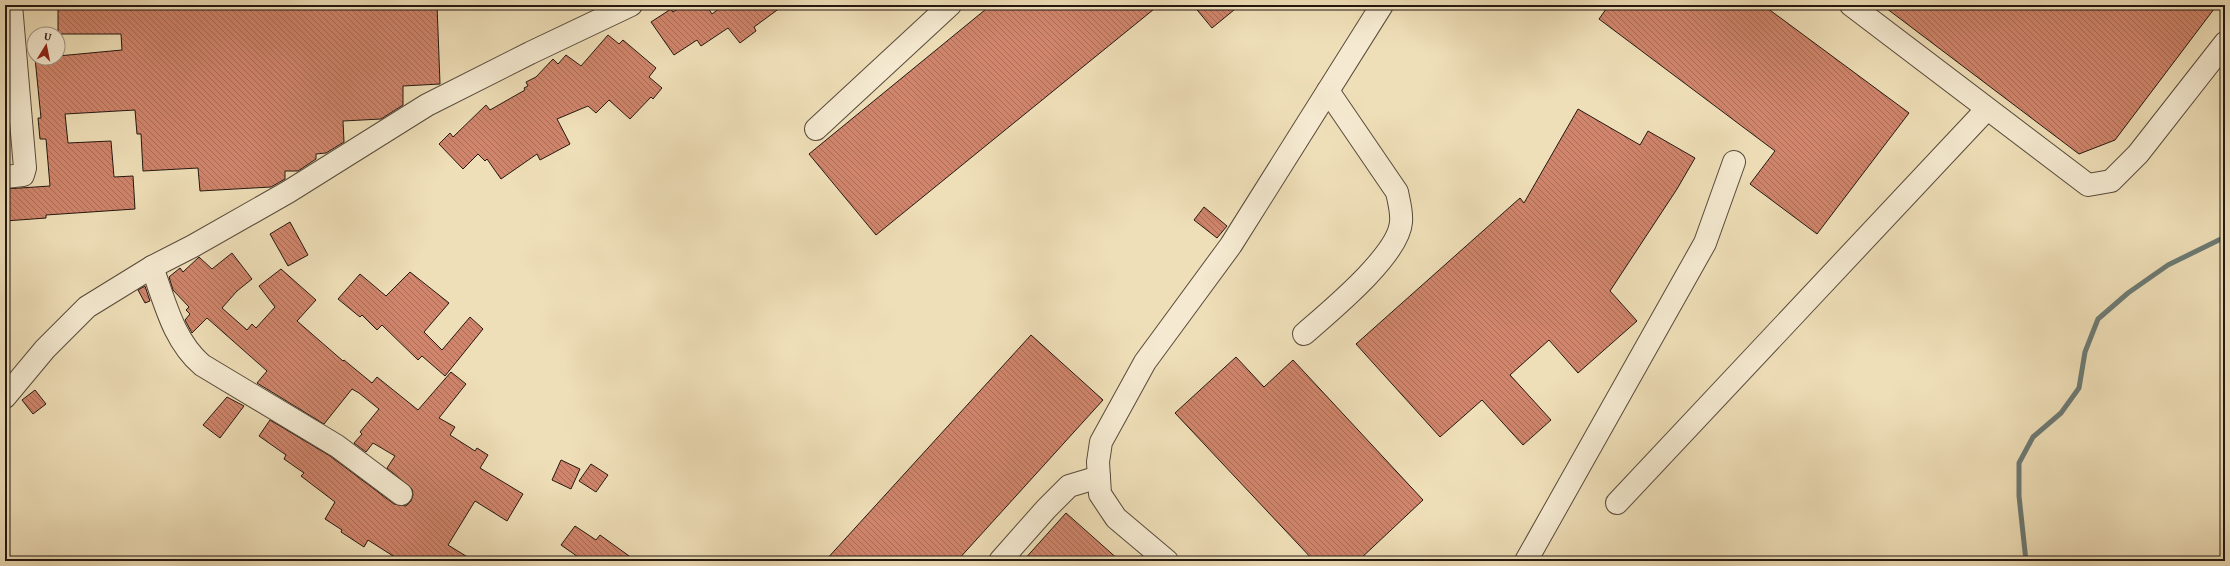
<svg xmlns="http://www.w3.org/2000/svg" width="2230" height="566" font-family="'Gentium Book Plus',serif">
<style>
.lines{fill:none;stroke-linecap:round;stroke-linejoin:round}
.stream{stroke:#6c7a74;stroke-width:5}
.building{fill:url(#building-back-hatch);stroke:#241810}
.minor-casing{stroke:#574a3a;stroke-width:24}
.minor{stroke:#f5ead1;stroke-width:22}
</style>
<defs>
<pattern id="building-back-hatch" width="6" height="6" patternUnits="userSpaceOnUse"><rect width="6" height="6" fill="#d0856c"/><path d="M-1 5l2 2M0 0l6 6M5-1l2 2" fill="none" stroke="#a96c57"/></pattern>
</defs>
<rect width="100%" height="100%" fill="#efdfb8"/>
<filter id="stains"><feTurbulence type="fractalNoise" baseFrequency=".005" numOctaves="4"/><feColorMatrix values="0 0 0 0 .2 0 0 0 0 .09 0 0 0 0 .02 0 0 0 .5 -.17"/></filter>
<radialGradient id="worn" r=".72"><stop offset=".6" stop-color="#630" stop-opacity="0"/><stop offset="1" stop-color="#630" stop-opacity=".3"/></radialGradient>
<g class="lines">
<!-- stream -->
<polyline class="stream" points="2026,561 2019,496 2019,463 2033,437 2061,413 2079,388 2085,352 2098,319 2128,293 2168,265 2225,237"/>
</g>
<!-- building -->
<g class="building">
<polygon points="58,5 437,5 440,84 403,86 403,105 381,119 343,121 344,142 326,153 316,154 316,159 298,171 285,171 285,179 271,187 200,191 198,168 143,171 141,134 137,134 135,110 65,114 68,143 111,141 114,177 133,176 135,209 46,215 46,218 5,221 5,189 50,186 46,139 40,139 38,118 41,118 35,58 58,58 58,56 122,50 121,34 58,34"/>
<polygon points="683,5 706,5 712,14 724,5 784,5 754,27 756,31 740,43 728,28 701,46 697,40 674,55 651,22 671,9 673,12"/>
<polygon points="991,5 1159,5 876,235 809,154"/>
<polygon points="1193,5 1240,5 1212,28"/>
<polygon points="1609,5 1763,5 1909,113 1817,234 1750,184 1775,151 1599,19"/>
<polygon points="1882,5 2217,5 2115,140 2079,154"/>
<polygon points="608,35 619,44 623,40 656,68 649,77 662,88 653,99 651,97 630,119 609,100 596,113 588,106 557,119 570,144 540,160 537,154 501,179 487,159 485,161 478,154 463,169 439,144 450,133 453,137 486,105 490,110 525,90 524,88 528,86 526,82 536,77 553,59 558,64 566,55 581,66"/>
<polygon points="1578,109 1640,145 1648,131 1695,158 1677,189 1610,291 1637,321 1578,373 1549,340 1510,375 1551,420 1523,445 1482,400 1440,437 1356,344 1520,198 1524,203"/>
<polygon points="1204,207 1227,226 1217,238 1194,220"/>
<polygon points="290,222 308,255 288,266 270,234"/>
<polygon points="232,253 252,279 237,291 222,308 247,330 252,324 256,328 275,307 259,286 281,269 316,300 297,321 343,361 344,360 372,383 377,377 418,410 451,372 466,384 439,418 455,427 450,435 475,451 477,448 488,455 480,468 523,494 507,521 475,501 448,545 474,561 401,561 368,540 364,547 341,532 342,530 325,519 335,502 301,476 304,473 284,459 286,455 259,436 270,420 330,456 394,504 406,506 411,501 413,495 412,489 387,468 395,456 373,443 366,452 354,443 362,434 360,432 379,409 359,393 352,389 324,424 257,383 267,371 207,318 192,333 185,320 190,314 186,310 189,307 173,290 169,277 180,268 183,272 199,257 212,269"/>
<polygon points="410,272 449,303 424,332 442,350 470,317 483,329 445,376 422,356 418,360 382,325 377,330 362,315 360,317 338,299 360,274 386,296"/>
<polygon points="145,286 150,301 145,303 138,290"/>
<polygon points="1031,335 1103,400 957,561 825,561"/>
<polygon points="1236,357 1264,387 1293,360 1423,500 1358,561 1314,561 1175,413"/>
<polygon points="35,390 46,404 33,414 22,400"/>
<polygon points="227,397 244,406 220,438 203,425"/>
<polygon points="561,460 580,469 571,489 552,480"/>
<polygon points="591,464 608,475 596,492 579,481"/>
<polygon points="1066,513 1120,561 1023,561"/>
<polygon points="575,526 596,540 600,535 636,561 584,561 561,545"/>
</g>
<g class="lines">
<!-- minor casing -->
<g class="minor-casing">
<g id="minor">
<polyline points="1851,5 2088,185 2111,181 2138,154 2225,43"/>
<polyline points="816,129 950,5"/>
<polyline points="5,177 23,175 25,168 11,5"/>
<path d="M152,267C165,302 173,340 202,365L337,446L401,494"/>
<path d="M1304,334C1329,312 1399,255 1401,222C1402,212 1399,202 1397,192L1328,91"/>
<polyline points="5,397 45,349 87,307 152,267 193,246 288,192 427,105 530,53 631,5"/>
<polyline points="1617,503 1987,109"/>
<polyline points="1000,561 1046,509 1069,486 1099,477"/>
<polyline points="1167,561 1116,518 1100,494 1098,462 1101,442 1145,362 1231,245 1382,5"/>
<polyline points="1526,561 1705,243 1734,162"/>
</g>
</g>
<!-- minor -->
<use href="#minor" class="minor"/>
</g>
<!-- margin -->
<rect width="2230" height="566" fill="none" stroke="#efdfb8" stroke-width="20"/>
<rect x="6" y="6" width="2218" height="554" fill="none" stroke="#241810" stroke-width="2"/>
<rect x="10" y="10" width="2210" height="546" fill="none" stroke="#241810"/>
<!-- north arrow -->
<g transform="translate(46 46) rotate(10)"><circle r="19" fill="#f5ead1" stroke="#a19684"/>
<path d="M0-3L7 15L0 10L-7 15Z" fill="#8f2418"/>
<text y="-6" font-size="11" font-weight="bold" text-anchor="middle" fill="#241810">U</text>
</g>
<rect width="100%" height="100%" filter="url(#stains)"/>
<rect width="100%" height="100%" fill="url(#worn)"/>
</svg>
